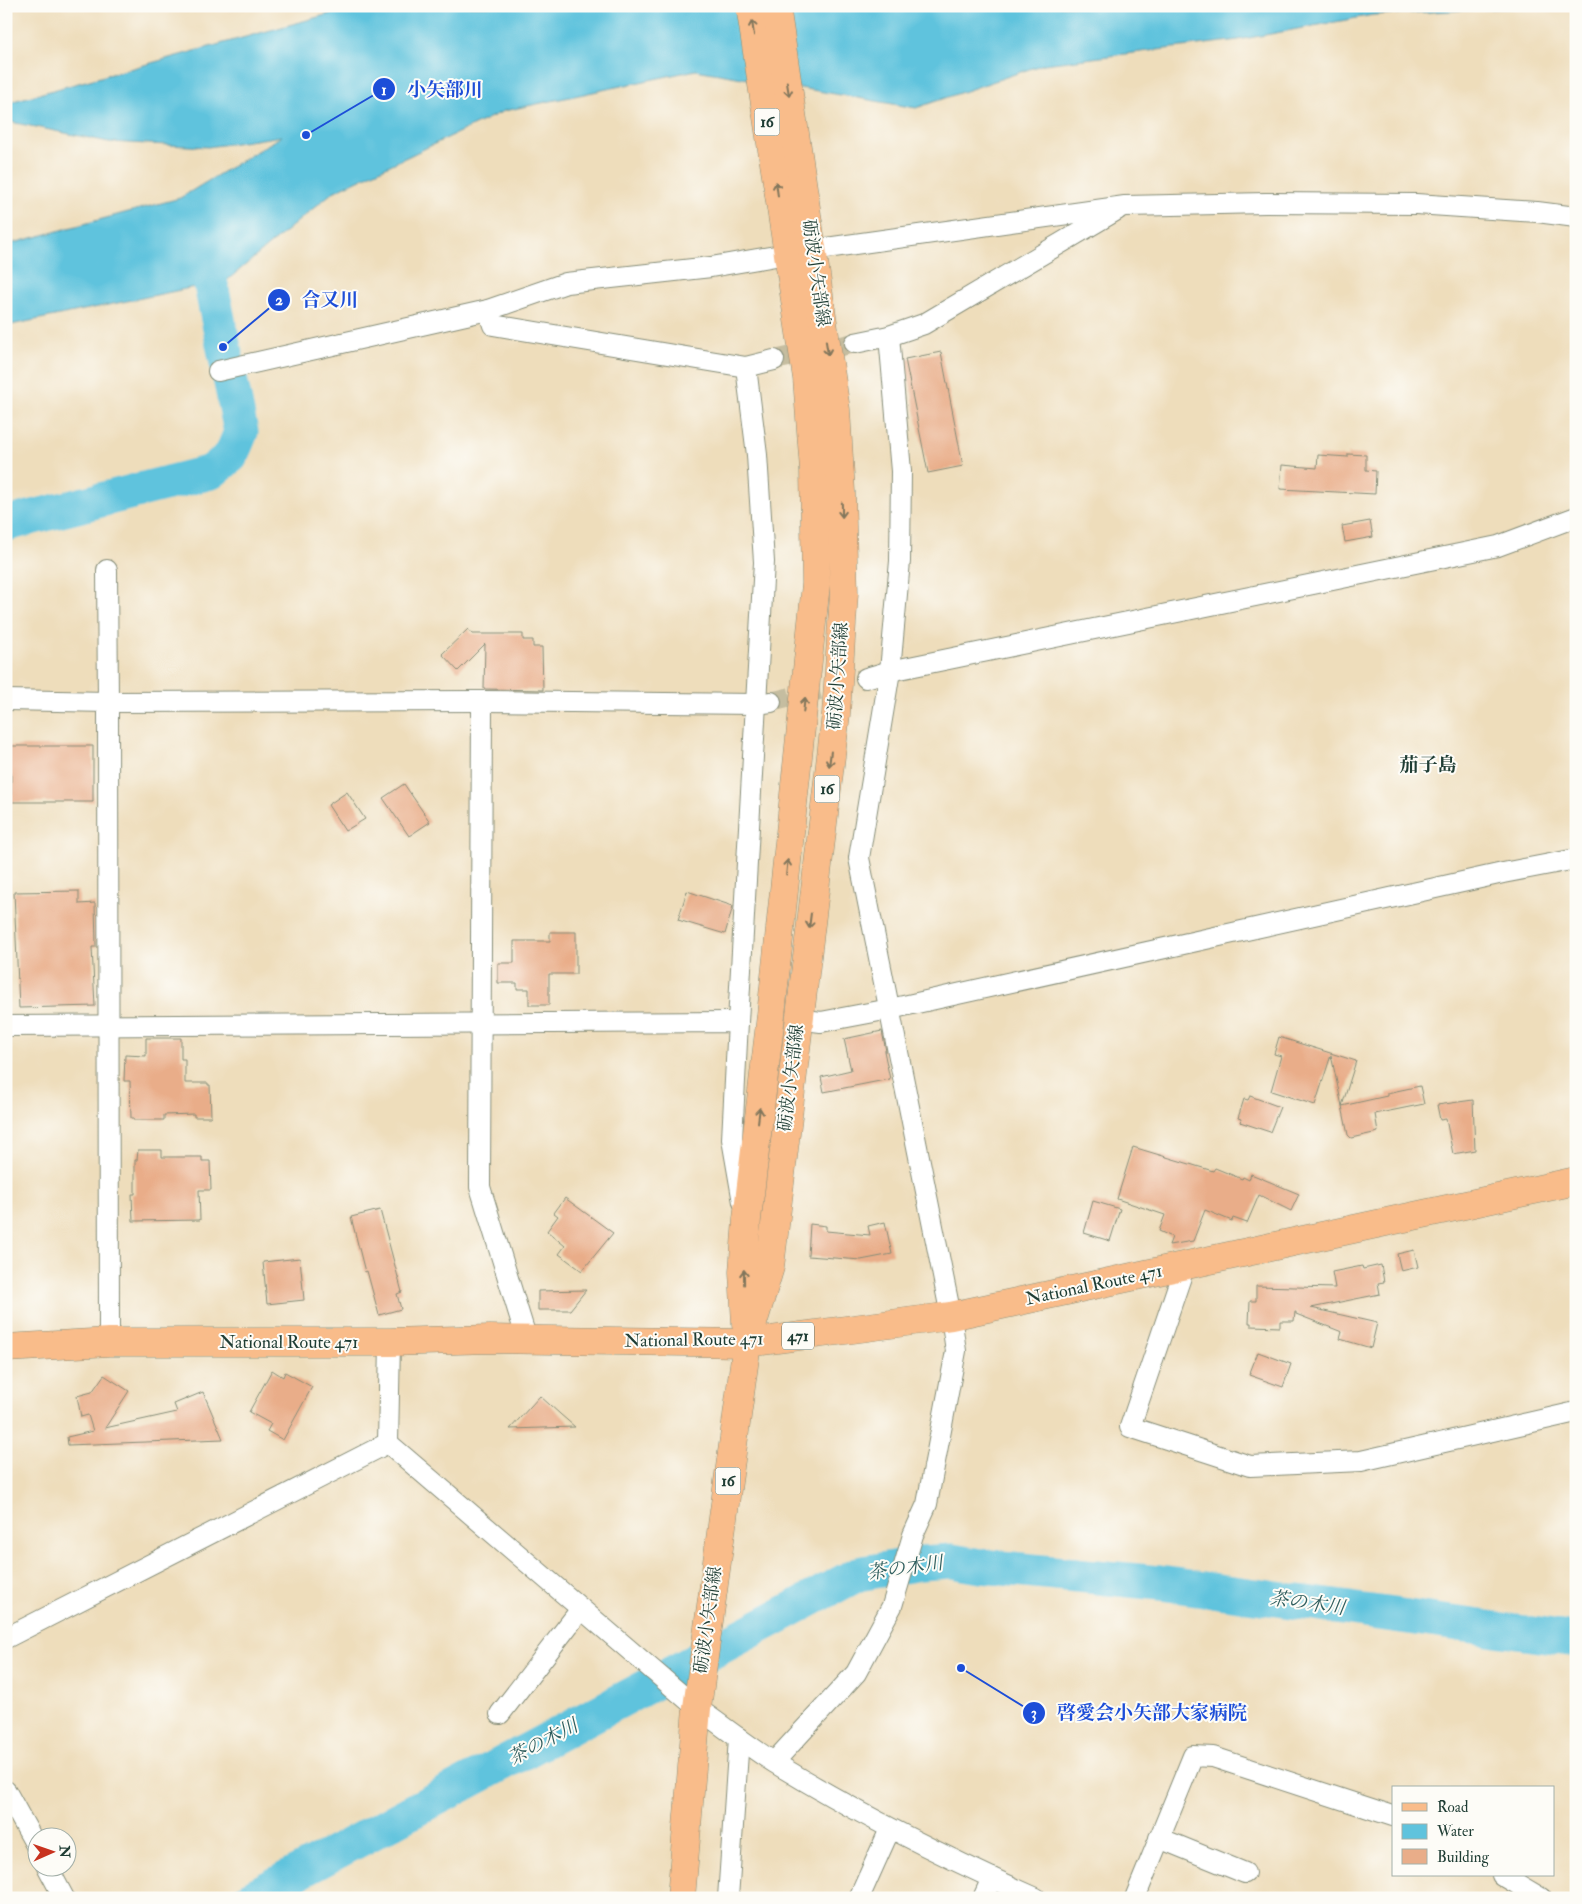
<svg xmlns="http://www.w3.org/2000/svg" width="1582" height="1904" font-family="'IM FELL Double Pica','Noto Serif JP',serif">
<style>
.water{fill:#5fc3dd;stroke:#3f8088}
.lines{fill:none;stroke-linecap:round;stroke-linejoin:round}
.river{stroke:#5fc3dd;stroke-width:35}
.building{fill:#e9ad89}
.minor-tunnel{stroke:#c5bda0;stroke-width:20;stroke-dasharray:20 10;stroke-linecap:butt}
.minor-casing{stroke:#868d78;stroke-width:22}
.primary-casing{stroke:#868d78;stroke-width:29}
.trunk-casing{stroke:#868d78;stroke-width:29}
.minor{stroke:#fff;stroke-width:20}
.primary{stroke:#f9bc8a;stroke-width:28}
.trunk{stroke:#f9bc8a;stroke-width:28}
.oneway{stroke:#81765b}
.labels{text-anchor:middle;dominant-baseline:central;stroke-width:4;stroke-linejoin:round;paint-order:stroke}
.shield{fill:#fdfcf7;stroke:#62766e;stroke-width:1}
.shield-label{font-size:16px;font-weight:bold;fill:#1f3d34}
.street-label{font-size:18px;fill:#1f3d34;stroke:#fdfcf7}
.neighbourhood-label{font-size:19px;font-weight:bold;fill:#1f3d34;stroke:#fdfcf7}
.water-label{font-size:19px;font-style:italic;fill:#2f5e5e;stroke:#fdfcf7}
.leader{fill:none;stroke:#1d4ed8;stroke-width:2}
.callout-dot{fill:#1d4ed8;stroke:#fdfcf7;stroke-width:2}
.mark-label{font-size:15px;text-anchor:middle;font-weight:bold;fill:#fff}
.callout-label{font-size:19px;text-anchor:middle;font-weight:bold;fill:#1d4ed8;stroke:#fdfcf7;stroke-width:4;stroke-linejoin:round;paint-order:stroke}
</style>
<rect width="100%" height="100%" fill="#fdfcf7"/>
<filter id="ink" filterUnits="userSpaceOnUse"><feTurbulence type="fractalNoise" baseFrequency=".02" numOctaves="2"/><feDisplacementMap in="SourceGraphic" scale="10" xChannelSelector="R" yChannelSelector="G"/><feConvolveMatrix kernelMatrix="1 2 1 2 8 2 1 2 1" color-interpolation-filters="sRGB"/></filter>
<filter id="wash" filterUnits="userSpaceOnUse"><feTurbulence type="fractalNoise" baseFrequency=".0096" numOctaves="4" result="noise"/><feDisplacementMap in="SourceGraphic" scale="20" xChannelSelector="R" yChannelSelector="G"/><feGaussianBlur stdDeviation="1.12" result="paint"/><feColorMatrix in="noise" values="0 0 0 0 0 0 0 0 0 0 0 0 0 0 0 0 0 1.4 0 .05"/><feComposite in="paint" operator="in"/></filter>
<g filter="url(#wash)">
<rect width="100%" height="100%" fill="#edb"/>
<!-- water -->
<polygon class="water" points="358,6 1543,6 1373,15 1238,40 1044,64 916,108 696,70 504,111 333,192 225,282 230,315 207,325 195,287 6,326 6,245 180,198 282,136 208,147 109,142 6,121 6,103"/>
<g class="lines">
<!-- river -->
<g class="river">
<polyline points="6,524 211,472 231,456 241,432 209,275"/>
<polyline points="250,1898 858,1574 921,1563 952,1561 981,1566 1160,1583 1576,1640"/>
</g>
</g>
<g id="blocks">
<!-- building -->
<g class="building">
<polygon points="941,352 963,466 928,473 905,359"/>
<polygon points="1348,454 1366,455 1366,470 1376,471 1375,494 1280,489 1282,465 1317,468 1318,455 1348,457"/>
<polygon points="1370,521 1373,537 1345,542 1342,526"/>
<polygon points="468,629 472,634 523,634 523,640 533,640 533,647 542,647 543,690 484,689 485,644 458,671 442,654"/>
<polygon points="6,746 93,746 93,802 11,802 11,773 6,773"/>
<polygon points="404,784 430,822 409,836 383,798"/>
<polygon points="347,792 365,819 345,831 328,805"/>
<polygon points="79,891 79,904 95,903 96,947 92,947 95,1006 19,1008 14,892"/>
<polygon points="687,891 733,906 725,934 678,920"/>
<polygon points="550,932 576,932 576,974 549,974 549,1005 529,1005 529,989 517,989 517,983 498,983 498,963 514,963 514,941 550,941"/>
<polygon points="882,1031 886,1051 884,1051 890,1079 824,1092 821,1077 851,1070 844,1039"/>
<polygon points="1279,1037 1356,1061 1342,1106 1331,1055 1315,1105 1271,1091 1281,1056 1274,1054"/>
<polygon points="146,1038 181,1038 181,1059 185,1059 185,1083 208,1083 208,1085 210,1085 211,1117 194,1117 194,1114 164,1115 164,1120 134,1120 134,1118 131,1118 130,1081 124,1081 125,1055 146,1056"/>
<polygon points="1420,1086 1424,1104 1375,1114 1378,1132 1351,1138 1348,1135 1342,1106 1387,1096 1387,1093"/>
<polygon points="1250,1096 1280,1107 1270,1132 1240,1122 1241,1119 1238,1118 1244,1099 1248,1100"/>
<polygon points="1473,1100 1475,1150 1453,1154 1446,1119 1440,1120 1437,1105"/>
<polygon points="1133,1147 1213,1171 1215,1168 1242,1179 1243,1177 1249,1180 1251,1174 1299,1194 1291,1211 1259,1195 1247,1223 1233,1218 1232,1221 1205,1210 1193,1241 1169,1245 1172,1237 1159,1231 1165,1215 1117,1199"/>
<polygon points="138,1150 162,1150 162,1157 202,1157 202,1161 210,1161 211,1190 199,1190 200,1220 133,1221 132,1194 135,1194 135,1160 137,1160"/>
<polygon points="565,1198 613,1233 582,1271 559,1254 565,1246 547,1231 558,1216 554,1213"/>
<polygon points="1093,1201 1120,1209 1110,1241 1084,1233"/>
<polygon points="380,1210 402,1292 397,1294 401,1309 379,1315 367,1271 365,1272 351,1217"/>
<polygon points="885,1222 892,1254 861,1260 808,1256 810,1224 826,1226 826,1231 870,1235 868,1226"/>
<polygon points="1414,1250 1418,1267 1401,1271 1397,1254"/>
<polygon points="300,1258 304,1300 267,1304 263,1262"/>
<polygon points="1381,1265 1384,1282 1378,1283 1380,1294 1311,1308 1377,1323 1371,1348 1340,1339 1342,1332 1296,1314 1296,1312 1295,1312 1294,1321 1280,1321 1280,1327 1251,1326 1251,1323 1249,1323 1250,1301 1256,1301 1256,1286 1335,1288 1332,1272 1362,1266 1363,1269"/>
<polygon points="586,1290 570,1310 538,1310 538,1291"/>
<polygon points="1258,1352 1291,1364 1283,1387 1249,1375"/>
<polygon points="272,1370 283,1377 285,1372 312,1387 283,1440 267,1431 271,1424 249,1412"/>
<polygon points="104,1375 129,1391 105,1428 177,1412 174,1404 203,1392 223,1439 68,1445 67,1437 93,1431 88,1415 81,1417 77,1396 92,1392"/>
<polygon points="540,1396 560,1414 575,1427 510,1429"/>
</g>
</g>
</g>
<g filter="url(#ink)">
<use href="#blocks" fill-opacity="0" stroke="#868d78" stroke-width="1"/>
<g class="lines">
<!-- minor-tunnel -->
<g class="minor-tunnel">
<polyline points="774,360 855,343"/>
<polyline points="771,702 866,678"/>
</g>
<!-- minor casing -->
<g class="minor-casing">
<g id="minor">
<polyline points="812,250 1125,206 1266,203 1416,204 1537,212 1576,217"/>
<polyline points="488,310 493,325 746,367"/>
<polyline points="855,343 889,336 924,324 1117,210"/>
<polyline points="218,371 488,310 566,283 711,267 787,254"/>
<polyline points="866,678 890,671 1498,546 1576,517"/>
<polyline points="6,700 108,702 107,570"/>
<polyline points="482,701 480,1187 527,1340"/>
<polyline points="798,1019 821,1022 890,1009 1503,873 1576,859"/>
<polyline points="738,1022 764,562 757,455 746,367 774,360"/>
<polyline points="6,1026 738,1022 732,1139 743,1202"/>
<polyline points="1185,1265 1130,1427 1250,1466 1361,1461 1576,1412"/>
<polyline points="109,1342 108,702 482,701 756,704 771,702"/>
<path d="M388,1443L697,1708C723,1726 748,1746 775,1763C858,1814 946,1858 1036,1898"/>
<polyline points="388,1443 390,1342"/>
<polyline points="6,1638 388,1443"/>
<polyline points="500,1714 581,1609"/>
<polyline points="774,1762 856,1673 892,1606 913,1535 927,1504 956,1351 951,1316 859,858 890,671 900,561 901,471 889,336"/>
<polyline points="6,1791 38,1849"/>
<polyline points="1159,1838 1245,1873"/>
<polyline points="47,1866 64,1898"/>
<polyline points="1502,1875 1541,1898"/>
<polyline points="728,1898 739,1738"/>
<polyline points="859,1898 890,1829"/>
<polyline points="983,1898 992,1878"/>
<polyline points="1135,1898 1193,1756 1213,1757 1393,1816"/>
</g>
</g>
<!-- primary casing -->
<g class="primary-casing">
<g id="primary">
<polyline points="746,1324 743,1272 747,1219 771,1015 816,584 814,470 807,378 750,6"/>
<polyline points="681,1898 697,1708 747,1343 770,1267 836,714 844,593 841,492 836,410 776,6"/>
</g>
</g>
<!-- trunk casing -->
<g class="trunk-casing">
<polyline id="trunk" points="6,1348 109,1342 390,1342 490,1339 747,1343 951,1316 1576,1181"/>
</g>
<!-- minor -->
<use href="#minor" class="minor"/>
<!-- primary -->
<use href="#primary" class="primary"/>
<!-- trunk -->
<use href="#trunk" class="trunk"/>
</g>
<!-- one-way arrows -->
<defs><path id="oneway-shaft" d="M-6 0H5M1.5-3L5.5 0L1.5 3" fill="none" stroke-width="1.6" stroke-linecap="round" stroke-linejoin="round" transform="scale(1.25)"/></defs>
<g class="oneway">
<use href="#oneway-shaft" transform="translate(753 28) rotate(-98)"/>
<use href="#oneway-shaft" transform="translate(788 89) rotate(81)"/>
<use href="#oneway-shaft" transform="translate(777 189) rotate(-98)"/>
<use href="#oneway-shaft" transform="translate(827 348) rotate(81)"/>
<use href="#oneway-shaft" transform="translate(842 510) rotate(89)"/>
<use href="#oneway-shaft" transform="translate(804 705) rotate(-84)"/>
<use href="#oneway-shaft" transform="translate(830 759) rotate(97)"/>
<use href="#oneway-shaft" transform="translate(787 867) rotate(-84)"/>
<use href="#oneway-shaft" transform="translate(810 921) rotate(97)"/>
<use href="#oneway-shaft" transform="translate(759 1115) rotate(-83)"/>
<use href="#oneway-shaft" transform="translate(744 1277) rotate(-91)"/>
</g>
</g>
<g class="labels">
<!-- shield labels -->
<g class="shield">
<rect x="754.5" y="108.5" width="25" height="27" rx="4"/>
<rect x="814.5" y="775.5" width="25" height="27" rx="4"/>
<rect x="782" y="1322.5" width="32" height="27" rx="4"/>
<rect x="715.5" y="1467.5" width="25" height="27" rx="4"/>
</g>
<g class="shield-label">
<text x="767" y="122">16</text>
<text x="827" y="789">16</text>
<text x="798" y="1336">471</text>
<text x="728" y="1481">16</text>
</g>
<!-- street labels -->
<g class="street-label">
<text transform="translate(816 273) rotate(82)">砺波小矢部線</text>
<text transform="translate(838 676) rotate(-86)">砺波小矢部線</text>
<text transform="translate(791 1078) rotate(-83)">砺波小矢部線</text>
<text transform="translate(1094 1285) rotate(-12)">National Route 471</text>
<text transform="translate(694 1340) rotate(-1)">National Route 471</text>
<text x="289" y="1342">National Route 471</text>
<text transform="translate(708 1620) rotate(-82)">砺波小矢部線</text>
</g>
<!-- neighbourhood labels -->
<g class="neighbourhood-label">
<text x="1428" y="765">茄子島</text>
</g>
<!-- water labels -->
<g class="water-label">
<text transform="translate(905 1568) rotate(-8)">茶の木川</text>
<text transform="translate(1307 1603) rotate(8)">茶の木川</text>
<text transform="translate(543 1742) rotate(-28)">茶の木川</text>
</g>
</g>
<!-- callouts -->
<path class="leader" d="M306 135L384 89M223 347L279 300M961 1668L1034 1713"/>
<g class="callout-dot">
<circle cx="306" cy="135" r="5"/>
<circle cx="223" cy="347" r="5"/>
<circle cx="961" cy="1668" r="5"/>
<circle cx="384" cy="89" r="12"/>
<circle cx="279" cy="300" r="12"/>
<circle cx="1034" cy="1713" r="12"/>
</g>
<g class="mark-label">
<text x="384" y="95">1</text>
<text x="279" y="305">2</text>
<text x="1034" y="1718">3</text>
</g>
<g class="callout-label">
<text x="445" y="96">小矢部川</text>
<text x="330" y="306">合又川</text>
<text x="1152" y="1719">啓愛会小矢部大家病院</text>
</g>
<!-- margin -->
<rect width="1582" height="1904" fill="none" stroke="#fdfcf7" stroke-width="25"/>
<!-- legend -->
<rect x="1392" y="1786" width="162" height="90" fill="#fdfcf7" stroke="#a4b0a9"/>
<rect x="1402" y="1803" width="25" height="8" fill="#f9bc8a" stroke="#a4b0a9"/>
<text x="1437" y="1812" font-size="15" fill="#1f3d34">Road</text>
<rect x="1402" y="1824" width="25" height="15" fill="#5fc3dd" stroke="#a4b0a9"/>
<text x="1437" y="1836" font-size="15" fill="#1f3d34">Water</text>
<rect x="1402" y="1849" width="25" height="15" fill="#e9ad89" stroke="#a4b0a9"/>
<text x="1437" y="1862" font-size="15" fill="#1f3d34">Building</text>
<!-- north arrow -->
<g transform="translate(52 1852) rotate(88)"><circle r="24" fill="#fdfcf7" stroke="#a4b0a9"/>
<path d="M0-4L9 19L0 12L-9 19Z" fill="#c8321e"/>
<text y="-8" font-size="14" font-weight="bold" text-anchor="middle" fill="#1f3d34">N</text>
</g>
</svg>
